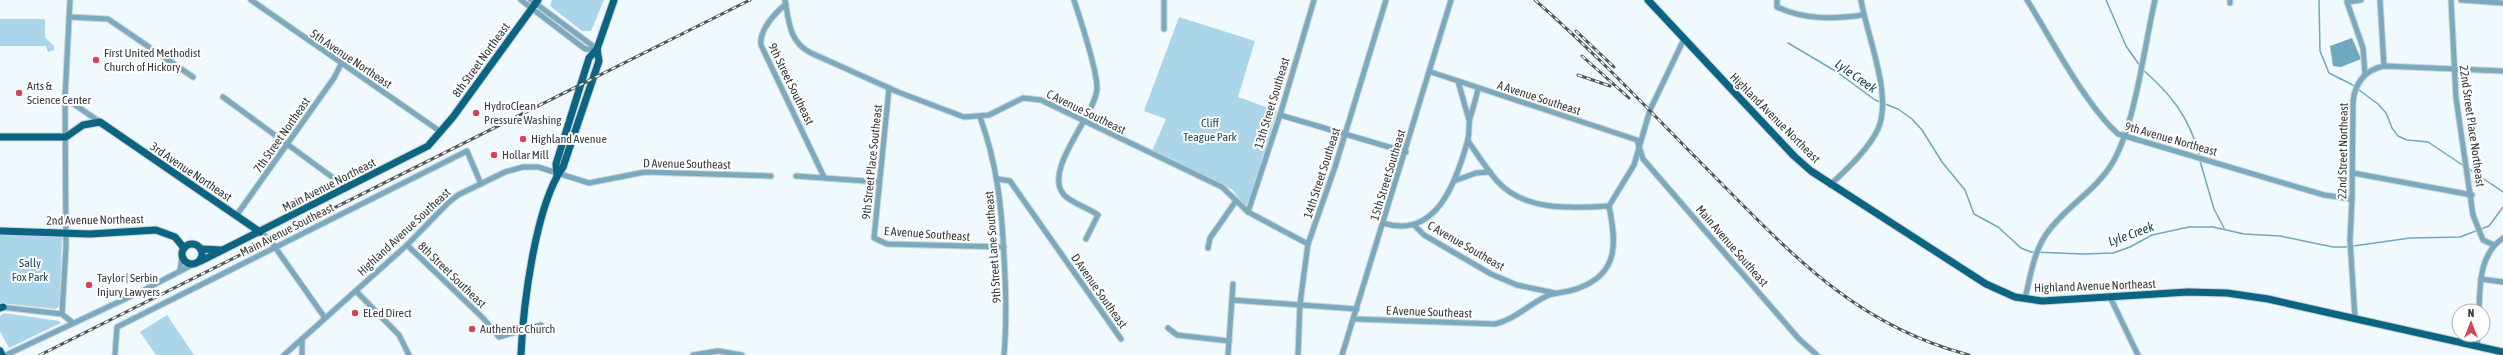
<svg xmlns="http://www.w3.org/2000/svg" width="2503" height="355" font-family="'Asap Condensed',sans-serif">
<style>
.green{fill:#abd5e8}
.water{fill:#6ea8c1}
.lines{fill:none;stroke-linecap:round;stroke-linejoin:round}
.stream{stroke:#6ea8c1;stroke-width:1.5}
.minor-casing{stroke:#cbd3d8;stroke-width:7}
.major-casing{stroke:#cbd3d8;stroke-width:9}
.minor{stroke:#7baabe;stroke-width:5}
.major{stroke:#0b6582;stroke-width:7}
.rail-casing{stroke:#51585b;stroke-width:3}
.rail{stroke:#fff;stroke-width:1.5;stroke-dasharray:4.5;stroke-linecap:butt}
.poi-dot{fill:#d44357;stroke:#fff;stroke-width:1.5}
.labels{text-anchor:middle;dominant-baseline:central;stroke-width:4;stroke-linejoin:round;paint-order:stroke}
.poi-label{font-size:12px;fill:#353b3e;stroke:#fff;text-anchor:start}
.street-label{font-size:12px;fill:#353b3e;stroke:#fff}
.park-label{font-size:12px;fill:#1b4b5e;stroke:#fff}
.water-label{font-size:13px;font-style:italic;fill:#114355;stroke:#fff}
</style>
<rect width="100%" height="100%" fill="#f0f9fe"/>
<!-- green -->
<g class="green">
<polygon points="552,0 604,0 591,31 582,31 550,6"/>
<polygon points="1179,17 1255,41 1238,97 1277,111 1248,204 1244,206 1233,190 1152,151 1166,119 1144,111"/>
<polygon points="0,19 45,19 45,37 54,46 54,50 48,52 46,46 0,46"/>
<polygon points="0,235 62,236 60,306 55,309 0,303"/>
<polygon points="4,313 59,321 61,323 9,348 0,331 0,316"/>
<polygon points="167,315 194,355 156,355 140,332"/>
</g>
<!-- water -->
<polygon class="water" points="2352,38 2361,59 2341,67 2333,66 2330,46"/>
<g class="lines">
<!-- stream -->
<g class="stream">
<polyline points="2106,0 2126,46 2140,66"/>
<polyline points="2319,0 2320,51 2329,73 2351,84 2378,104 2386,113 2392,128 2398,136 2407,140 2428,142 2464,166"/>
<polyline points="1788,43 1837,72 1875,100 1898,109 1912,119 1922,130 1942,162 1965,190 1974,214 1998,227 2021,248 2031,252 2083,254 2113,253 2130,247 2152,235 2189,227 2213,227 2244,234 2280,236 2333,247 2346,247 2410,238 2460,237 2489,226 2503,207"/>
<path d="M2142,69C2171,94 2189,117 2199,154"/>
<polyline points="2200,161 2214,209 2224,228"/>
<polyline points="2469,169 2503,192"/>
</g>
<!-- minor casing -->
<g class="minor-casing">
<g id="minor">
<polyline points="251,0 441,132"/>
<polyline points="521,0 585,49 597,49"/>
<polyline points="531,0 597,49"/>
<path d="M785,0C789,22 789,42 811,53L898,92L964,117L989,115L1023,98L1041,100L1222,187L1248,212L1308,244"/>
<path d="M1074,0C1080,19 1098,71 1097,89C1095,116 1042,170 1064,195C1073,204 1087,207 1098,215L1086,239"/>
<path d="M1777,0V7C1805,20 1833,19 1863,15"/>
<path d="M2027,0C2052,40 2084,103 2118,134L2324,195L2352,199"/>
<polyline points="2230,0 2230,3"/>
<polyline points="2361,0 2347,2 2363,48 2365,74"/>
<polyline points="2380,0 2384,66"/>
<polyline points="2451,0 2456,98 2473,215 2483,240 2494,245"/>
<polyline points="2461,0 2503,3"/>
<path d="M786,4C775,13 759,30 761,45L824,177"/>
<polyline points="69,17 108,19 193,77"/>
<polyline points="1164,29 1164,0"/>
<polyline points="1431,72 1637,140 1643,159 1799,339 1817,355"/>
<polyline points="1458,81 1469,120"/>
<polyline points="889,88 874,238 887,244 1004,247"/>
<polyline points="223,97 347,188"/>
<polyline points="65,98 100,122"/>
<polyline points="1280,115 1406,152"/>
<path d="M980,117C997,163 1002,209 1004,257C1006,290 1007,322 1004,355"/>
<path d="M1468,141C1477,154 1486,168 1497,181C1525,212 1572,208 1609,206"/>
<polyline points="2353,173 2472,195"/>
<polyline points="796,176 879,182"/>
<polyline points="998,179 1010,181 1121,339"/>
<polyline points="1454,181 1476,173 1490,172"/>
<path d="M1830,185C1847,169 1868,150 1878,129C1893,96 1867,36 1861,0"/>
<polyline points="1248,212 1280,115 1314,0"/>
<polyline points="236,216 334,78 341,64"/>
<path d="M1383,223C1436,240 1456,182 1467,143C1470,135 1468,126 1470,118C1473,108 1476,99 1478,89"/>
<polyline points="1414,225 1424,235 1491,274 1517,285 1555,293"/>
<polyline points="260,232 270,240 325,318"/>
<polyline points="407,245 483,318 499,337 541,325"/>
<polyline points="1208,248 1210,238 1236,201"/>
<polyline points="180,270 182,257"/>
<polyline points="2481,279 2503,282"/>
<polyline points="356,291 399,335 409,355"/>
<polyline points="2110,297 2138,355"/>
<path d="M2025,299C2030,277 2034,251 2047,233C2066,206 2096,191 2113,162C2136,121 2144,47 2155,0"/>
<polyline points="1232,300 1357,309"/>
<polyline points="0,307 62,314 73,323"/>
<path d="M2479,311C2480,284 2479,255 2503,238"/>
<polyline points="62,314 66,247 65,98 70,0"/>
<path d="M2355,318L2350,240L2352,199L2353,102C2355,83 2365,70 2384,66L2503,71"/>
<path d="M1354,319L1495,324C1516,319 1530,303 1549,295C1559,292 1570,292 1579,288C1620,273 1616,241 1609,206L1634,165L1650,110L1684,39"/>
<polyline points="1168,328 1177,335 1229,341"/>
<polyline points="2477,346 2478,335"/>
<polyline points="6,355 142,291 192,265"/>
<polyline points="115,355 117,327 467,151 481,184"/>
<polyline points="284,355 407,245 448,203 458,195 505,172 523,167 538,167 589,183 645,172 771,176"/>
<polyline points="302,355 302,339"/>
<polyline points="693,355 718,351 742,355"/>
<polyline points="1228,355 1233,284"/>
<polyline points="1298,355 1300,304 1308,244 1335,167 1386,0"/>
<polyline points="1342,355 1451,0"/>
</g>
</g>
<!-- major casing -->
<g class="major-casing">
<g id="major">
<polyline points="1648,0 1794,156 1811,171 1986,284 2015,297 2042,301 2188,292 2227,293 2268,299 2503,352"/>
<polyline points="0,137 66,137 83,125 100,122 260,232"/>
<polyline points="557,175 556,164 589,58 597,49"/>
<polyline points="0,231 90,234 156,230 175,237 184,248"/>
<circle cx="192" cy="254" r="10"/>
<polyline points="201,249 221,250"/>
<polyline points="201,261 428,146 453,117 538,0"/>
<polyline points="0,308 3,307"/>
<polyline points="0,351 2,355"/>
<path d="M521,355C523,307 535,206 563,167L599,61L597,49L614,0"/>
</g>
</g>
<!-- minor -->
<use href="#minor" class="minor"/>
<!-- major -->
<use href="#major" class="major"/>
<!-- rail casing -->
<g class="rail-casing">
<g id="rail">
<path d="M1535,0C1600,57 1659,121 1720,182C1796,259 1859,326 1969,355"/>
<polyline points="1576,31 1614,67"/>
<polyline points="1582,56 1629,98"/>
<polyline points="1578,75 1610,86"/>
<polyline points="40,355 750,0"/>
</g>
</g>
<!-- rail -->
<use href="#rail" class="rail"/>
</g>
<!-- markers -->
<g class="poi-dot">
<circle cx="96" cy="60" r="4"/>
<circle cx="19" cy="93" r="4"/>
<circle cx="476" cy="113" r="4"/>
<circle cx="523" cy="139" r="4"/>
<circle cx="494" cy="155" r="4"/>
<circle cx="89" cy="285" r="4"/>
<circle cx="355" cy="313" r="4"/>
<circle cx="472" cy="329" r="4"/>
</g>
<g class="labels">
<!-- poi labels -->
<g class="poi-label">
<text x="104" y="53">First United Methodist<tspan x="104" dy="14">Church of Hickory</tspan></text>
<text x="27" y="86">Arts &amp;<tspan x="27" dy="14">Science Center</tspan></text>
<text x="484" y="106">HydroClean<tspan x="484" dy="14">Pressure Washing</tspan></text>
<text x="531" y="139">Highland Avenue</text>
<text x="502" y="155">Hollar Mill</text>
<text x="97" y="278">Taylor | Serbin<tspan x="97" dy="14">Injury Lawyers</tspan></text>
<text x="363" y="313">ELed Direct</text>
<text x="480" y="329">Authentic Church</text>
</g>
<!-- street labels -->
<g class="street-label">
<text transform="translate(351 59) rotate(34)">5th Avenue Northeast</text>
<text transform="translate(481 60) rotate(-54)">8th Street Northeast</text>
<text transform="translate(791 84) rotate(64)">9th Street Southeast</text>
<text transform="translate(1539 98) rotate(18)">A Avenue Southeast</text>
<text transform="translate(1272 103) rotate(-73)">13th Street Southeast</text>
<text transform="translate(1086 112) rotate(26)">C Avenue Southeast</text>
<text transform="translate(1775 118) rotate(45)">Highland Avenue Northeast</text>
<text transform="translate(2472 126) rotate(82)">22nd Street Place Northeast</text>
<text transform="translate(282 135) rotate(-55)">7th Street Northeast</text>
<text transform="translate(2171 139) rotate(16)">9th Avenue Northeast</text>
<text transform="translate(2343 151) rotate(-89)">22nd Street Northeast</text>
<text transform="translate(872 162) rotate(-84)">9th Street Place Southeast</text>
<text transform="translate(687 164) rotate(1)">D Avenue Southeast</text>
<text transform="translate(191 172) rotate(34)">3rd Avenue Northeast</text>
<text transform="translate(1322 173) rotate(-72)">14th Street Southeast</text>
<text transform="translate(1388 175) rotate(-73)">15th Street Southeast</text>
<text transform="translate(329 185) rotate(-27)">Main Avenue Northeast</text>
<text transform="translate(95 220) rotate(-1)">2nd Avenue Northeast</text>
<text transform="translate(287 230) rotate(-27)">Main Avenue Southeast</text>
<text transform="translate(404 232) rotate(-43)">Highland Avenue Southeast</text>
<text transform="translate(927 234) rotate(4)">E Avenue Southeast</text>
<text transform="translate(1466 246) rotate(30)">C Avenue Southeast</text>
<text transform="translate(1732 246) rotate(49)">Main Avenue Southeast</text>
<text transform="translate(993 247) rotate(-94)">9th Street Lane Southeast</text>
<text transform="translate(452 275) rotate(44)">8th Street Southeast</text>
<text transform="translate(2095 286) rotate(-2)">Highland Avenue Northeast</text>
<text transform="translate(1099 291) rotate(55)">D Avenue Southeast</text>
<text transform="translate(1429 312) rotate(2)">E Avenue Southeast</text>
</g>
<!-- park labels -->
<g class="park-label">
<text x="1210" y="123">Cliff<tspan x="1210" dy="14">Teague Park</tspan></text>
<text x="30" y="263">Sally<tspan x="30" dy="14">Fox Park</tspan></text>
</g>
<!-- water labels -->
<g class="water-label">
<text transform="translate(1856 76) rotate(35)">Lyle Creek</text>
<text transform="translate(2131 234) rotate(-20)">Lyle Creek</text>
</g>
</g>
<!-- north arrow -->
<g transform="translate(2471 323)"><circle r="19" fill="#ffffff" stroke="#aeb1b2"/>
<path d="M0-3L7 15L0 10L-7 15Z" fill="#d44357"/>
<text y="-6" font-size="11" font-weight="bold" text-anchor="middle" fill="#353b3e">N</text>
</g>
</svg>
